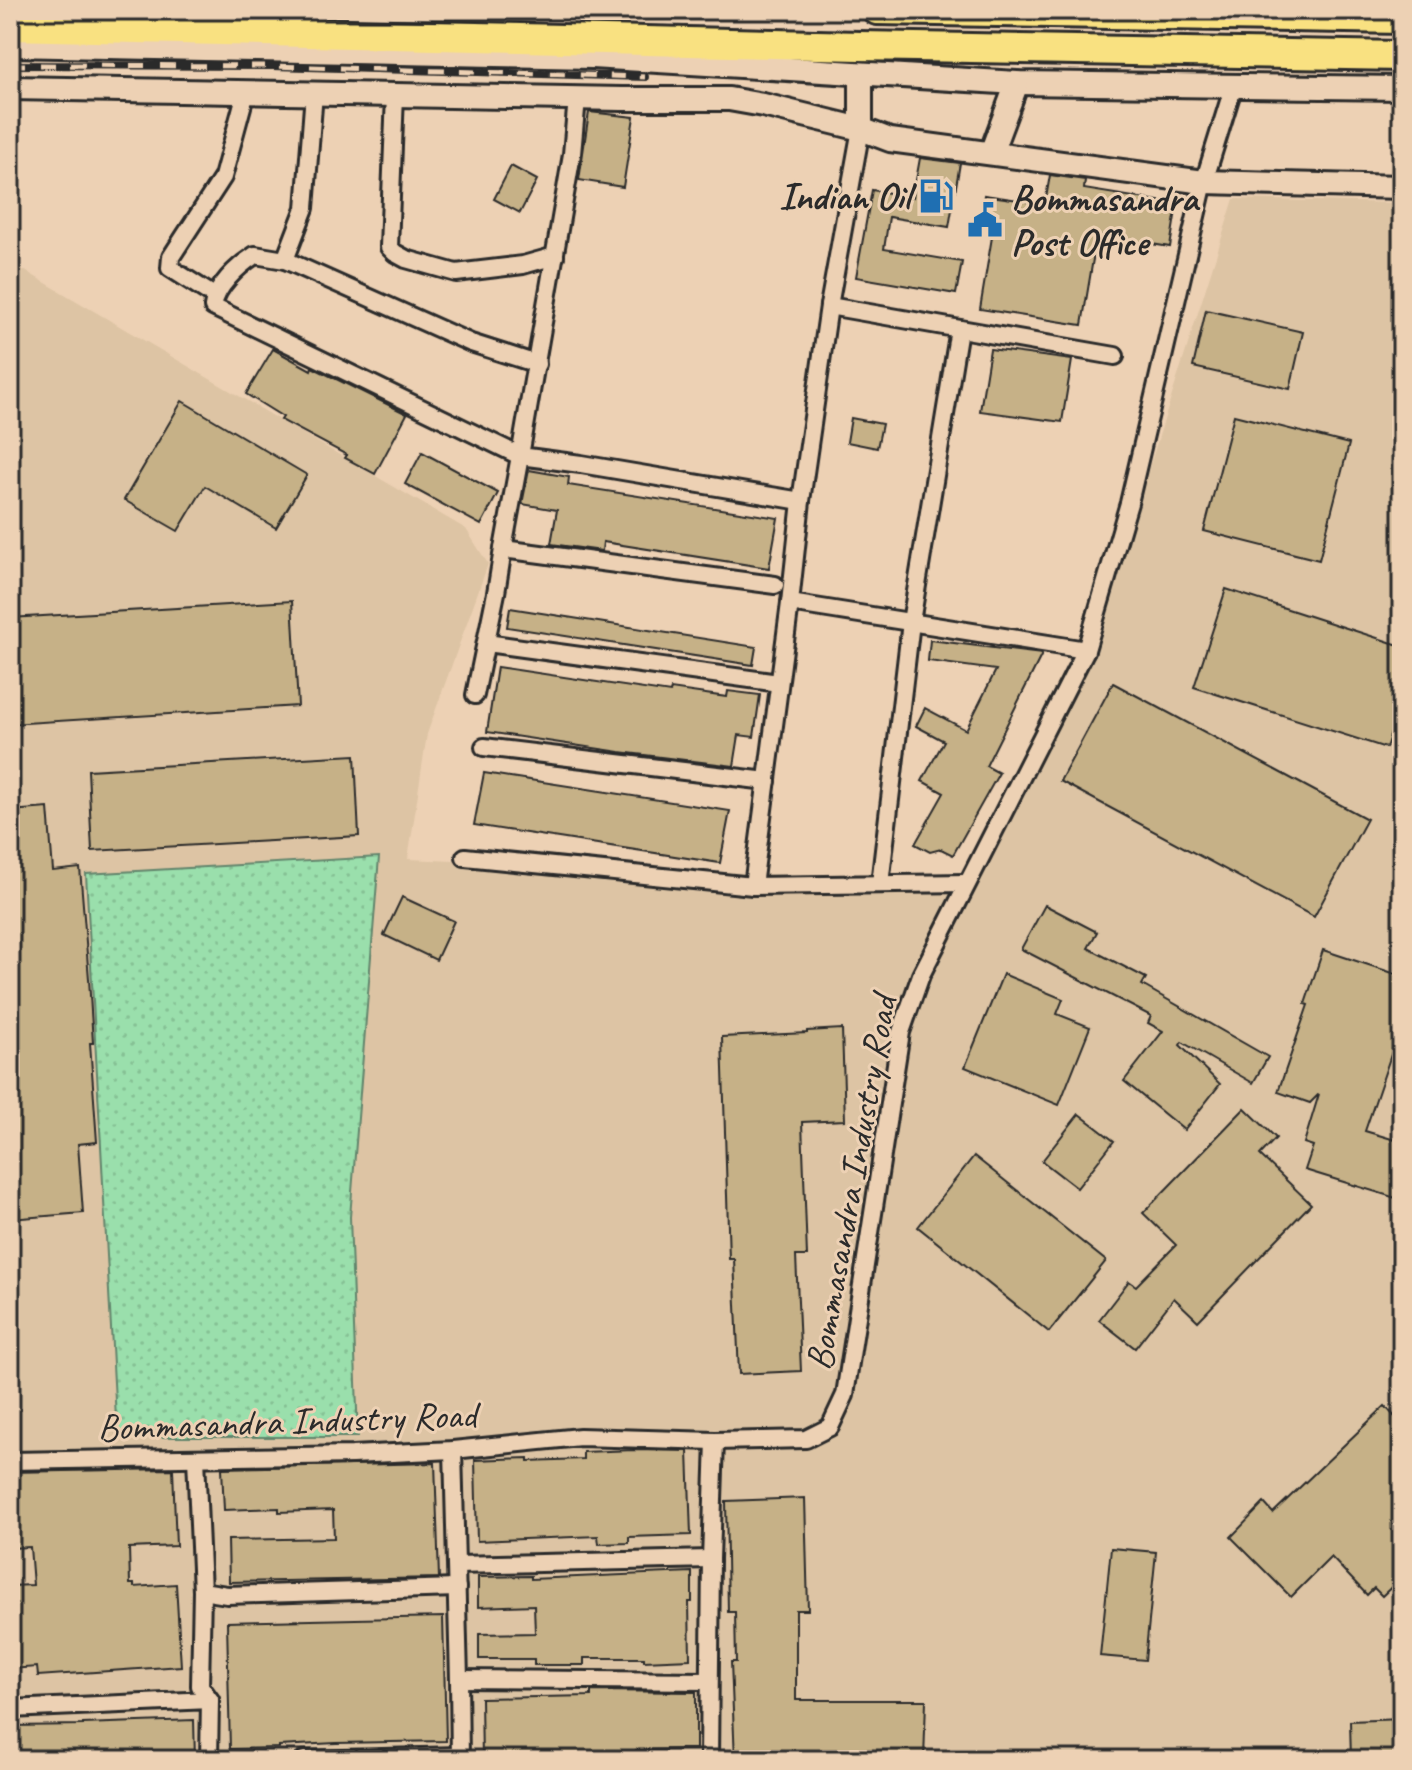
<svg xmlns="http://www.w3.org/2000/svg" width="1412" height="1770" font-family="Caveat,sans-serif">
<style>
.built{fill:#ddc4a4}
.grass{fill:url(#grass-dots);stroke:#62856c;stroke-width:2}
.building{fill:#c6b187;stroke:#2b2b2b;stroke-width:2}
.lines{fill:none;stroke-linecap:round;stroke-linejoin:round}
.street-casing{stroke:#2b2b2b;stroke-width:22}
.secondary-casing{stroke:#2b2b2b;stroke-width:28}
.highway-casing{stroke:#2b2b2b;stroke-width:34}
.street{stroke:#edd1b4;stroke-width:16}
.secondary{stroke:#edd1b4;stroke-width:22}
.highway{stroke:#f9e181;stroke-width:28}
.rail-casing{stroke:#2b2b2b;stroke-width:8}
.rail{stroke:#edd1b4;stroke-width:5;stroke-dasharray:15;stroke-linecap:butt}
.labels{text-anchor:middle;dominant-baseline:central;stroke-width:6;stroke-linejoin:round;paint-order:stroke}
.poi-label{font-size:38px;font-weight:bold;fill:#2b2b2b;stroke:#edd1b4;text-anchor:end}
.street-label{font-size:38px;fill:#2b2b2b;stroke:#edd1b4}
</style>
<defs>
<pattern id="grass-dots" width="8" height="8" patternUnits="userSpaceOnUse" patternTransform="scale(2)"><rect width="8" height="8" fill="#9adfac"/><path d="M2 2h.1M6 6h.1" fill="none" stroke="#85c094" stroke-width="1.8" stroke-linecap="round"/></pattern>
</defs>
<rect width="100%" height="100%" fill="#edd1b4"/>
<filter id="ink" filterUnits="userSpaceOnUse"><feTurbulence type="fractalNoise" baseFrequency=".0125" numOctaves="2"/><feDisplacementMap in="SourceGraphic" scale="16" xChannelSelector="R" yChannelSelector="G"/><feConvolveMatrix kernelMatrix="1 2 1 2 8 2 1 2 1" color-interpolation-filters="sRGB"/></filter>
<g filter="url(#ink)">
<!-- built -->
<polygon class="built" points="1234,199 1402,203 1402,1760 10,1760 10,262 466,529 488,564 427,734 408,859 979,883 1086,667"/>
<!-- grass -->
<polygon class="grass" points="379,857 350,1217 358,1437 117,1437 86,874"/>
<!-- building -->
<g class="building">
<polygon points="589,112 634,117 623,187 579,180"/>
<polygon points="920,158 960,163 949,227 889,217 884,249 962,262 956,294 856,277 872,190 913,197"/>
<polygon points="511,166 537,180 520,213 494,199"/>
<polygon points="1050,175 1085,180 1084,189 1177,204 1170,247 1097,235 1082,325 980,309 995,219 981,216 984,195 1045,204"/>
<polygon points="1206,310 1303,332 1290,389 1193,367"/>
<polygon points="273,349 311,370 312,367 407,414 375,474 345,458 347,455 281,420 283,417 246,394"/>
<polygon points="990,349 1072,360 1062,422 980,411"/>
<polygon points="182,401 307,475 276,528 205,486 178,531 124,500"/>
<polygon points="1234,415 1349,444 1319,560 1204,531"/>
<polygon points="851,418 882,424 877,448 847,442"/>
<polygon points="422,452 498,493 481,525 405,484"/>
<polygon points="529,470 569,477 568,485 778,518 769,568 603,542 602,551 551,544 557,510 522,504"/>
<polygon points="1226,589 1402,646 1402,699 1386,748 1194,687"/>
<polygon points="292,601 298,706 10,724 10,618"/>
<polygon points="510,608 756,647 753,665 507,627"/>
<polygon points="930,640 1042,654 986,766 999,773 953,855 941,849 930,852 915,844 944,793 922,781 944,741 916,726 925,708 966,730 996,670 928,661"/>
<polygon points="497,667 670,693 671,689 727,697 728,691 760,695 754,737 739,735 734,766 620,752 487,732"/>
<polygon points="1113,683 1367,819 1314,917 1060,781"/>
<polygon points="355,755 359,836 92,851 88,770"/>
<polygon points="484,773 730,811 720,863 474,825"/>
<polygon points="48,808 53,871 80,868 89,979 93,1043 90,1043 97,1142 78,1144 83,1213 10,1219 10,811"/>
<polygon points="402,897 454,921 436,960 384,935"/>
<polygon points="1045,905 1097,932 1088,948 1146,978 1142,985 1268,1057 1253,1083 1182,1042 1180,1045 1220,1084 1184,1130 1124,1081 1163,1031 1148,1023 1151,1016 1021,949"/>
<polygon points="1323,950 1402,976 1402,1042 1396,1040 1365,1131 1402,1142 1402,1200 1305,1170 1313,1146 1304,1143 1319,1094 1310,1103 1278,1092 1308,1005 1305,1004"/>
<polygon points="1003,974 1063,999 1057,1014 1090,1027 1059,1105 965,1067"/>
<polygon points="842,1029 845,1120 802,1122 807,1256 796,1256 801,1371 739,1374 734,1259 729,1259 722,1037 807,1033 807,1031"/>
<polygon points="1245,1108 1276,1138 1260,1155 1311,1204 1198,1321 1174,1298 1135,1348 1099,1320 1129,1281 1136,1286 1176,1245 1143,1213"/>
<polygon points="1079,1114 1114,1141 1077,1188 1042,1161"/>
<polygon points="974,1156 1106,1261 1049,1332 918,1227"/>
<polygon points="1385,1406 1395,1417 1402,1411 1402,1577 1382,1596 1374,1588 1367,1595 1331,1557 1291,1597 1231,1537 1264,1503 1273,1513"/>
<polygon points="634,1450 688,1451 691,1535 629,1537 629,1543 599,1544 598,1536 477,1541 475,1460 528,1458 528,1461 583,1459 583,1452"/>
<polygon points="435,1463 439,1578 229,1582 228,1540 334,1538 333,1510 279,1512 279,1508 224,1510 222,1468"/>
<polygon points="173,1469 176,1546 129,1548 130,1584 134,1584 134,1587 176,1584 181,1666 38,1676 37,1667 10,1669 10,1586 33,1585 30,1547 10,1548 10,1472"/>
<polygon points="805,1498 808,1610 796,1610 796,1700 926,1700 924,1760 735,1760 731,1662 736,1662 735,1612 728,1612 726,1501"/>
<polygon points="1111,1548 1156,1552 1145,1660 1100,1656"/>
<polygon points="692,1572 692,1602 689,1602 690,1659 644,1661 644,1658 584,1658 584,1665 534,1665 534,1659 479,1659 479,1634 535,1633 534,1605 478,1607 478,1577 531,1576 531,1579"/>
<polygon points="443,1617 446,1741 336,1743 279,1746 279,1748 230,1749 227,1622"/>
<polygon points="591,1691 696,1692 696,1749 636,1750 636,1760 482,1760 481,1698 591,1696"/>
<polygon points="1402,1719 1402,1760 1351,1760 1350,1721"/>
<polygon points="194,1720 195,1760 10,1760 10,1726 83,1725 83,1724"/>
</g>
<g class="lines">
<!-- street casing -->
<g class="street-casing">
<g id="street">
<polyline points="395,95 389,247 395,253 406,259 456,273 523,265 555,256"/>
<polyline points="577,98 572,154 520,456 581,464 801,501"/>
<polyline points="285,260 305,208 314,93"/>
<polyline points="214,296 170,268 171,257 223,177 246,92"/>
<polyline points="829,306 1115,356"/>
<path d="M503,549L520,456L213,307C215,287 238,266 255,255L285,260L471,343L537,364"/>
<polyline points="790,603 1086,650"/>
<polyline points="486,643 779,683"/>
<polyline points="475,695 496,593 503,549 775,585"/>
<polyline points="484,747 767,781"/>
<polyline points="465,857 753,886 790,603 801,501 829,306 861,129"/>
<polyline points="880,884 911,622 959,329"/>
<polyline points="753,886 967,883"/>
<polyline points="453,1450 459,1679 460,1760"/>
<polyline points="196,1458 202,1591 200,1686 210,1700"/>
<polyline points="10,1461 352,1455 453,1450 580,1437 715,1441 806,1439 830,1427 845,1395 901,1032 921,975 1086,650 1129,503 1204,182 1234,85"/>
<polyline points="457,1565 711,1559"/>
<polyline points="202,1591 227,1595 457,1588"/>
<polyline points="459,1679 709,1681"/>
<polyline points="10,1709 210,1700 209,1760"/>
<polyline points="304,1760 460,1756"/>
<polyline points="709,1760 711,1559 715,1441"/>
</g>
</g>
<!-- secondary casing -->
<g class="secondary-casing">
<g id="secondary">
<polyline points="10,45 592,57 1017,83 1402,88"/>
<polyline points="861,74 861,129"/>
<polyline points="10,88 622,99 729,99 763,105 861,129 890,140 1204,182 1402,187"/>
<polyline points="991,153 1017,83"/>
</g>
</g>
<!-- highway casing -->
<g class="highway-casing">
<g id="highway">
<polyline points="877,10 1402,19"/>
<polyline points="10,26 860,46 1402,56"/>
</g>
</g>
<!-- street -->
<use href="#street" class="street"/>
<!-- secondary -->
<use href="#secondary" class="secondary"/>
<!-- highway -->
<use href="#highway" class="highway"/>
<!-- rail casing -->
<g class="rail-casing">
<polyline id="rail" points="10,65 273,66 645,77"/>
</g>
<!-- rail -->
<use href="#rail" class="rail"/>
</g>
</g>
<!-- icons -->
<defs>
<g id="fuel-bare" transform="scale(2.76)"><path d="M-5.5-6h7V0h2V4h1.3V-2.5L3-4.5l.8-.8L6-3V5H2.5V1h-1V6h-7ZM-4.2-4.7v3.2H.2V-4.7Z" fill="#1f6fb2" stroke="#edd1b4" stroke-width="2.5" paint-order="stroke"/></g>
<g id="civic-bare" transform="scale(2.76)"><path d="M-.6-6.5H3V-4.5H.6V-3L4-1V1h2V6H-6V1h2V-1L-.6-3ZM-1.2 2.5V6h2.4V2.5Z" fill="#1f6fb2" stroke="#edd1b4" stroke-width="2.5" paint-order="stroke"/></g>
</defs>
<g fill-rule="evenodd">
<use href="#fuel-bare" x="936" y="196"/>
<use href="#civic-bare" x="985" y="220"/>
</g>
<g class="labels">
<!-- poi labels -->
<g class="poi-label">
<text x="910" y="196">Indian Oil</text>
<text x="1011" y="198" text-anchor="start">Bommasandra<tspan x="1011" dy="44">Post Office</tspan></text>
</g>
<!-- street labels -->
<g class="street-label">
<text transform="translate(851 1183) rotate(-80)">Bommasandra Industry Road</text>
<text transform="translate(287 1421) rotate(-2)">Bommasandra Industry Road</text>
</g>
</g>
<!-- margin -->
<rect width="1412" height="1770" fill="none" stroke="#edd1b4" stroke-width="40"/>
<rect x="20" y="20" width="1372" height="1730" fill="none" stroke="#2b2b2b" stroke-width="3" filter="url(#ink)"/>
</svg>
